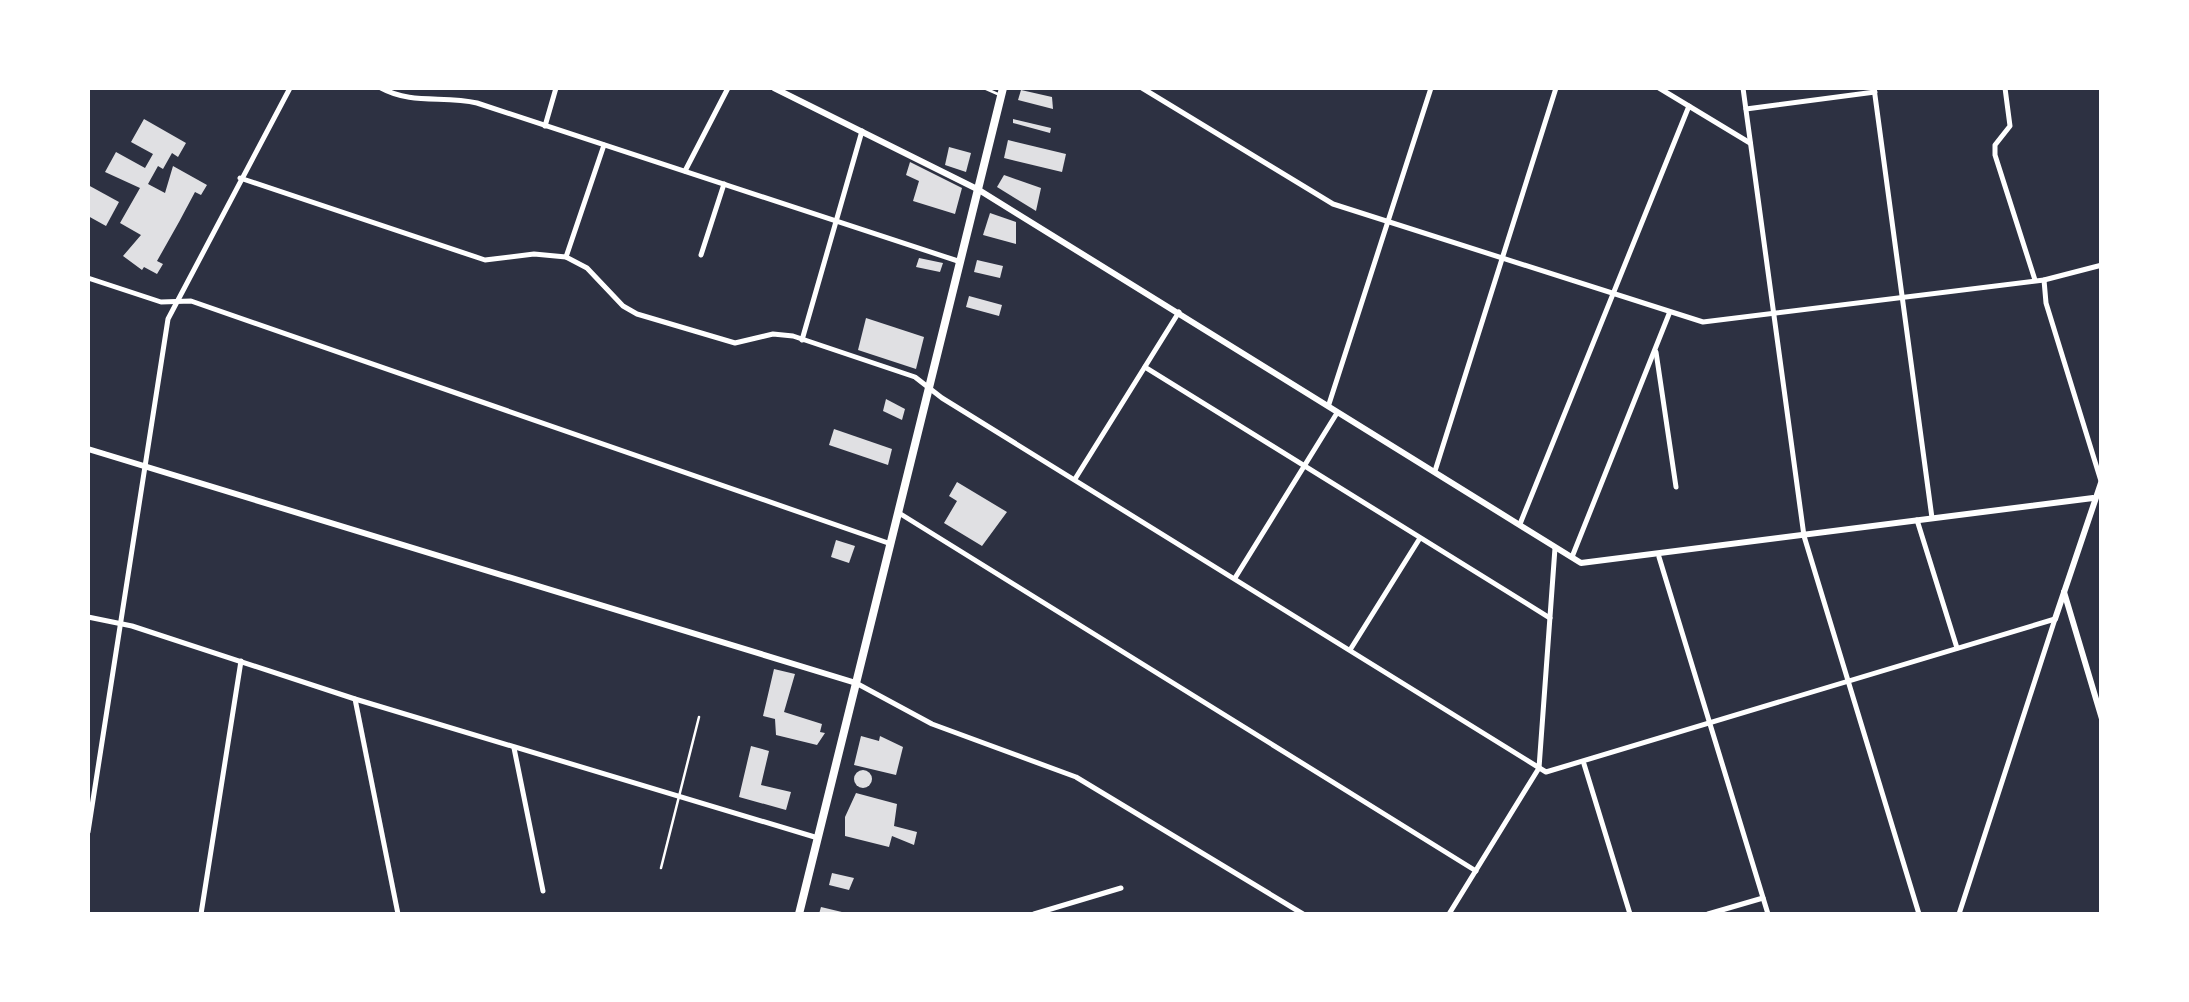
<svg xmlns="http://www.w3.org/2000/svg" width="2189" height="1002" font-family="'Exo 2',sans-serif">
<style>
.building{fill:#e0e0e3}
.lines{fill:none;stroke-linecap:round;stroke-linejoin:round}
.service{stroke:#fff;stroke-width:2.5}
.minor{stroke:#fff;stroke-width:5}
.tertiary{stroke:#fff;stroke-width:6}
.primary{stroke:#fff;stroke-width:8}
</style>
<rect width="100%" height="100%" fill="#2d3142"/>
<!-- building -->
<g class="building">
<polygon points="1021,90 1052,97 1053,109 1018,100"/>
<polygon points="144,119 186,143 178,157 172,153 163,169 158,166 148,184 165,193 173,166 207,185 201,195 195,192 179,222 157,261 163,264 157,274 144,267 142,270 123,256 141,235 120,223 140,188 105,172 116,152 145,168 153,154 131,142"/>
<polygon points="1013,119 1051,128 1050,133 1013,123"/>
<polygon points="1008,140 1066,154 1062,172 1004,158"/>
<polygon points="949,147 971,153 966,172 945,165"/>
<polygon points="910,162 962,188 955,214 913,201 919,181 906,175"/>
<polygon points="1004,175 1041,188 1036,211 997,187"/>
<polygon points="88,185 119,202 106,226 88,216"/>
<polygon points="990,213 1016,222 1016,244 983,235"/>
<polygon points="919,258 943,263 940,272 916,267"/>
<polygon points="977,260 1003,266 1000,278 974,272"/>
<polygon points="969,296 1002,305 999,316 966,307"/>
<polygon points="866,318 924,337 916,369 858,350"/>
<polygon points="886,399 905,409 902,420 883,411"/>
<polygon points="834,429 892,449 888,465 829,445"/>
<polygon points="957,482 1007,512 982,546 944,523 957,501 949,496"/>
<polygon points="836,540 855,546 849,563 831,557"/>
<polygon points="774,669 795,674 784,712 822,724 820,732 825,733 817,745 776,735 775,719 763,716"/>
<polygon points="861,736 879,741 880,736 903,747 896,775 854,765"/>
<polygon points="751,746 769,751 761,785 791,792 786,810 739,797"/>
<circle cx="863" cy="779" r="9"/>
<polygon points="856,793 897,804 894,826 917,832 914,845 892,836 889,847 845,836 845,817"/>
<polygon points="832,873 854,878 849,890 829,885"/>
<polygon points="821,907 846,913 846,914 819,914"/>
</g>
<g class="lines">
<!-- service -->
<g class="service">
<polyline points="984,88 1000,95"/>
<polyline points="661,868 699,717"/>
</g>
<!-- minor -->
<g class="minor">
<path d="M381,88C412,105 444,95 477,103L961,262"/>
<polyline points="1142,88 1333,204 1703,322 2044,280 2102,265"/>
<polyline points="1659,88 1750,143"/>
<polyline points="1743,88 1804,536 1919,914"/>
<polyline points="1874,88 1932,518"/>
<polyline points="2005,88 2010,126 1995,145 1995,155 2035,280"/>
<polyline points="1746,109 1875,92"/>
<polyline points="545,126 556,88"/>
<polyline points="685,171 728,88"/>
<polyline points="240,178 485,260 534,254 566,257 587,268 623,306 637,314 735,343 773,334 793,336 915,377 942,398 1546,772 2055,619"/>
<polyline points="701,255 724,184"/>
<polyline points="566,257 604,145"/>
<polyline points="88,278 161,302 191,301 891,544"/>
<polyline points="2044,280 2046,303 2101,481"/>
<polyline points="802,340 862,131"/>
<polyline points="1656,352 1676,487"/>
<polyline points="1145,367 1550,618"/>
<polyline points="1329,404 1431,88"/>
<polyline points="1435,471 1556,88"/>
<polyline points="1075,479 1179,312"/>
<polyline points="899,513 1476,871"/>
<polyline points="1917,520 1957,648"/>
<polyline points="1520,524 1689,106"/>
<polyline points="1572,557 1669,314"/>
<polyline points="1659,557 1768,914"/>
<polyline points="1235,578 1337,413"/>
<polyline points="88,617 132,626 355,699 818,838"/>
<polyline points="1350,650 1420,538"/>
<polyline points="856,683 932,724 1076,777 1303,914"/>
<polyline points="355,699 398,914"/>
<polyline points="514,748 543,891"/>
<polyline points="1584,764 1630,914"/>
<polyline points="88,832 168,319 290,88"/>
<polyline points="201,914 241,661"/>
<polyline points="1034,914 1121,888"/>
<polyline points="1449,914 1539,768 1555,548"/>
<polyline points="1708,914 1763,898"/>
<polyline points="1959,914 2055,619"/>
</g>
<!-- tertiary -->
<g class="tertiary">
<polyline points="774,88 979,190 1581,563 2093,498"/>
<polyline points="88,449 856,683"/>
<polyline points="2064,592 2102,719"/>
<polyline points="2055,619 2102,480"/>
</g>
<!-- primary -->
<polyline class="primary" points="799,914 1003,88"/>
</g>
<!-- border -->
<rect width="2189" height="1002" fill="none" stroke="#ffffff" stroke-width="180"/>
</svg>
